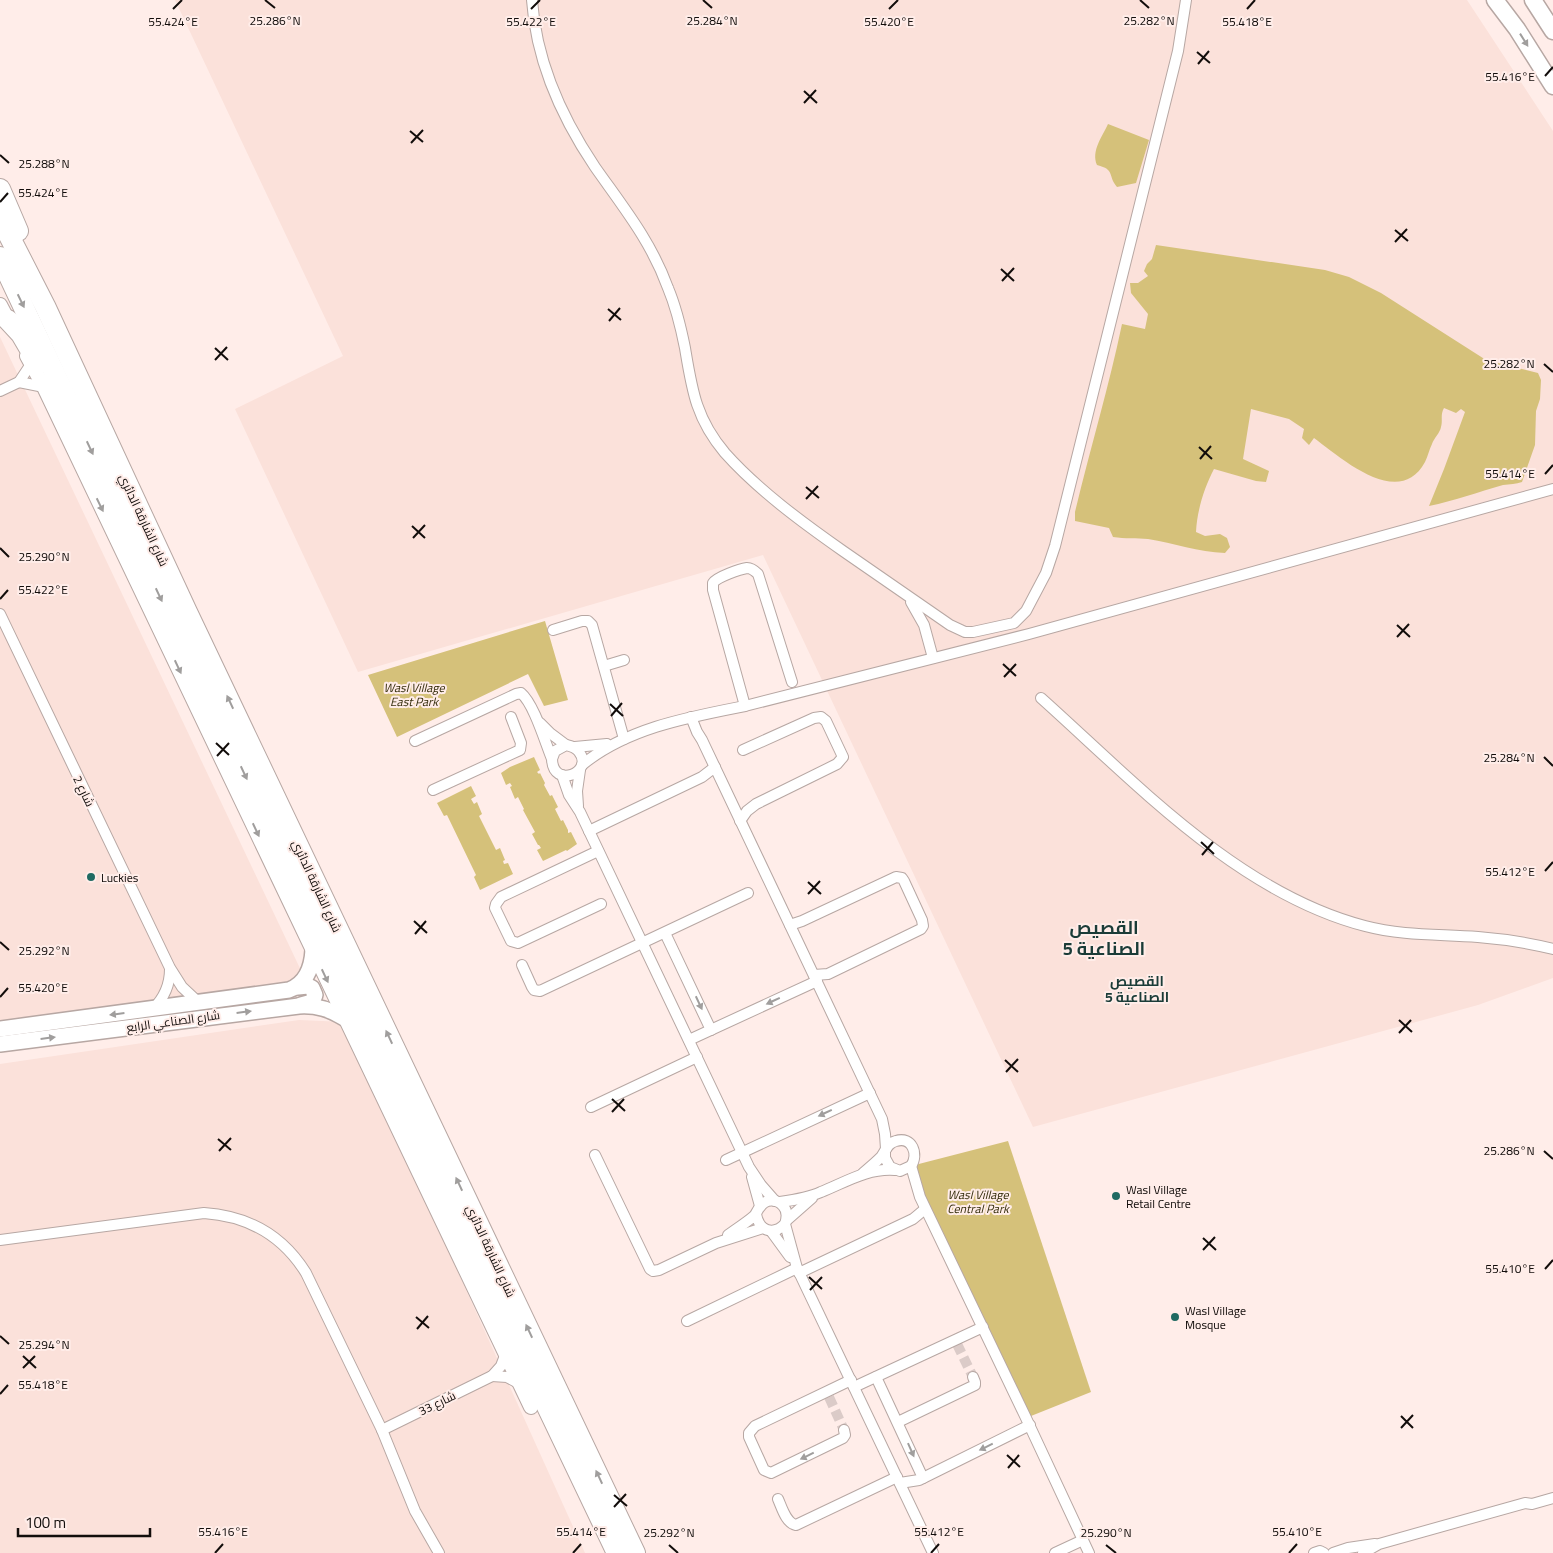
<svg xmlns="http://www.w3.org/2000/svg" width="1553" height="1553" font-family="Georgia,Cairo,serif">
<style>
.built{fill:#fbe1da}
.green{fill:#d5c17a}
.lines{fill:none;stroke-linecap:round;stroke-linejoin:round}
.minor-tunnel{stroke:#dbcbc8;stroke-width:10;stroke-dasharray:10 5;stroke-linecap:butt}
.minor-casing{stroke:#b7a7a3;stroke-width:12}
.tertiary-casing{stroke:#b7a7a3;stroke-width:16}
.secondary-casing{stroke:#b7a7a3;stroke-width:18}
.primary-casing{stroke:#b7a7a3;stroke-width:19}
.motorway-casing{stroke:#b7a7a3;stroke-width:22}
.minor{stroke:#fff;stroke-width:10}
.tertiary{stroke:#fff;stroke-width:14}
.secondary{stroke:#fff;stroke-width:15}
.primary{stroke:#fff;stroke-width:16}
.motorway{stroke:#fff;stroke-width:20}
.oneway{fill:#a09e9d}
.ticks{fill:none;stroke:#120d0b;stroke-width:2}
.poi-dot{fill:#206a62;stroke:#ffede9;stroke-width:2}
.labels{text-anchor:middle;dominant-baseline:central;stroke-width:4;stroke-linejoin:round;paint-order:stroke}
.street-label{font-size:12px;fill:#120d0b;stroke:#ffede9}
.park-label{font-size:12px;font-style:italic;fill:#38300f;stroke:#ffede9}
.poi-label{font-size:12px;fill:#120d0b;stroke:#ffede9;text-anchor:start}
.neighbourhood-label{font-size:14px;font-weight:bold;fill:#1b3c38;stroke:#ffede9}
.district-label{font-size:18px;font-weight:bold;fill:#1b3c38;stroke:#ffede9}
.ticks-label{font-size:12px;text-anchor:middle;fill:#120d0b;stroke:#ffede9;stroke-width:4;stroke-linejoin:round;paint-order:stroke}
</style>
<rect width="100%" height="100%" fill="#ffede9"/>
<!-- built -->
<g class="built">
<polygon points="175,0 1467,0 1553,131 1553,978 1478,1005 1033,1127 763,555 358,672 235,409 343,356"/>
<polygon points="0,337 306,981 0,1023"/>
<polygon points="299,1020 345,1022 585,1553 0,1553 0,1064"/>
</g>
<!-- green -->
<g class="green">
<path d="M1108,124L1149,140L1136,183L1117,187C1107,175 1116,170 1097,165C1091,151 1102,137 1108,124Z"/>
<path d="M1156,245L1325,270L1349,277L1381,293L1486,360L1538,373L1541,380L1540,399L1536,411L1535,445L1522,482C1516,484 1510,484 1503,485C1478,492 1454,501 1429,506L1444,469L1465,412L1461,409L1456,413L1444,408C1440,415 1443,420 1441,427C1440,433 1434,438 1432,444C1429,450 1428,456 1425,462C1399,510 1341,458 1314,438L1309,445L1302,438L1304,429L1289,419L1251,409L1243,459L1269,471L1266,482L1256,481L1214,469C1204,488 1197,511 1196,532L1205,536L1220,534L1227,538L1230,547L1225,553C1198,552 1174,543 1148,539C1137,538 1125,539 1113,537L1109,528L1075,521V512C1090,449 1109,387 1122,324L1145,329L1148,314L1131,293L1130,283H1138L1148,276L1144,271L1147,264L1152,259Z"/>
<polygon points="545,621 568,700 544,706 528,674 397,737 368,675"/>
<polygon points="534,757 540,770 537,772 539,774 540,773 545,783 544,785 550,796 552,795 558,807 555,809 561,821 563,820 568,830 568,833 571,832 577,844 567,851 566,850 543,861 537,850 541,848 539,845 538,845 532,834 535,832 523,810 524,809 518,797 515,799 510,787 512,786 510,783 506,785 501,773 510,767"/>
<polygon points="471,786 476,796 471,799 474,804 477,802 482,814 479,816 496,850 500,848 505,860 503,861 504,864 508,863 513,874 480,890 474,877 476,875 447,815 444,816 437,803"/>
<polygon points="1008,1141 1091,1392 1026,1418 911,1166"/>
</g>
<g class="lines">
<!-- minor-tunnel -->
<g class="minor-tunnel">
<polyline points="957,1344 973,1377"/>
<polyline points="829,1397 844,1430"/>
</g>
<!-- minor casing -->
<g class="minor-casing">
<g id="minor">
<path d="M532,0C536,60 562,118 595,167C623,207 651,241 668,288C676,307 681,328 685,348C692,390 696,419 725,453C758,490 803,523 843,551C879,576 914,600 950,625L965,632H973L1014,623L1026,611L1046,573L1055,546L1178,51L1186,0"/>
<polyline points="19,382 44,387"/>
<polyline points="0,391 19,382 31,364"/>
<polyline points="911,602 924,625 933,658"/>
<polyline points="0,614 170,968 182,987 198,1002"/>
<polyline points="553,630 582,621 588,621 592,625 624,739"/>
<polyline points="604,666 624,660"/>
<path d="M1041,698C1136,783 1238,893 1365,926C1403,936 1440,934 1478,937C1503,939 1529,943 1553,949"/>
<path d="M745,706L713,590V583C717,577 740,569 747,568C752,568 755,571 758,574L792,682"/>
<polyline points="691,717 697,732 702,740 882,1119 885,1134 886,1149"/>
<polyline points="540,723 550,733 566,745"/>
<path d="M415,741L516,694L521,693C534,704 545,742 552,759C553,790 595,772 579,752C576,747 571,746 566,745L555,751L552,759"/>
<polyline points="575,747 607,744"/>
<path d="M582,765C627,728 689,717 745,706L1029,634L1553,489"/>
<polyline points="562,775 569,795 580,812 749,1167 761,1185 775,1201"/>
<polyline points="433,790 520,750 521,743 511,717"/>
<polyline points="578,806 577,791 580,770"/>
<polyline points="740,821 747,811 756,804 837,764 843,757 826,721 821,717 814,718 743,750"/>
<polyline points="589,831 702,777 715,767"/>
<polyline points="598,851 501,897 496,904 495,908 511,941 518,943 601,904"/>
<polyline points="790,925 802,921 896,877 902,878 904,881 922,920 923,926 921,929 828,974 814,975"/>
<polyline points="665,933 711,1030"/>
<polyline points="522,965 532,987 534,990 540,991 748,893"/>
<path d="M153,1009C164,998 170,986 170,969"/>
<polyline points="689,1040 817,981"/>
<polyline points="591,1107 697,1057"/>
<polyline points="595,1155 650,1269 653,1271 659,1270 716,1243 763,1228"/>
<polyline points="726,1160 870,1093"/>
<polyline points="911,1166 920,1197 1026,1418 1089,1553"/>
<path d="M863,1173C869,1168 875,1163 881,1157C886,1151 887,1143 896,1141C912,1136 919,1154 911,1166L900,1171L890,1167L885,1158V1153"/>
<polyline points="752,1177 760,1206"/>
<path d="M780,1202C794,1200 808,1198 821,1192C846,1182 867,1168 895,1170"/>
<polyline points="787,1220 812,1198"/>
<polyline points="785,1224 797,1268 933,1553"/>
<polyline points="771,1231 790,1257"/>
<path d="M728,1235C736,1229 746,1223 754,1216C757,1213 757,1210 760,1207C765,1199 777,1198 783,1206C788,1211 787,1218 785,1224C773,1236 759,1231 756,1214"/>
<path d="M0,1240L204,1213C248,1216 283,1236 306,1273L382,1430L415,1511L439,1553"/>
<polyline points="799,1273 913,1219 925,1209"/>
<polyline points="687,1321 797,1268"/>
<polyline points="492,1376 507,1377 520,1384"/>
<polyline points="876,1377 923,1478"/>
<polyline points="854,1387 983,1327"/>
<polyline points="898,1422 975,1385 975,1382 973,1377"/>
<polyline points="382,1430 492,1376 501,1366 506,1353"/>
<polyline points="844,1430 845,1435 843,1438 771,1473 764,1470 749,1437 749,1433 755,1426 851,1380"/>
<polyline points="900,1483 919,1480 1030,1425"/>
<path d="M778,1499C782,1508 786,1523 796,1525L897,1477"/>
<polyline points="1055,1553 1083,1540"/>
<polyline points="1314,1553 1320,1551 1324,1553"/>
<polyline points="1333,1553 1348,1548 1375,1544"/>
<polyline points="1363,1553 1379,1544 1525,1503 1532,1504 1553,1498"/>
</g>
</g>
<!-- tertiary casing -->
<g class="tertiary-casing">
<g id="tertiary">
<polyline points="0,305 11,326"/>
<polyline points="27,356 44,387 531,1407"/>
</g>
</g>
<!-- secondary casing -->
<g class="secondary-casing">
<g id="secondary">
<polyline points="298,987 308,986 312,988 315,995 312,1002 301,1005"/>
<path d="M0,1029L289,990C306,984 312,968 313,950"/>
<path d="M0,1044L299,1006C317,1005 330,1009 344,1018"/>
</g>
</g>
<!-- primary casing -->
<g class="primary-casing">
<g id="primary">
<polyline points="1495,0 1517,29 1553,86"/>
<polyline points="1533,0 1553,31"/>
</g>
</g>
<!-- motorway casing -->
<g class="motorway-casing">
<g id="motorway">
<polyline points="0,189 18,231"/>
<polyline points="0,218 45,306 187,612 635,1553"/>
<polyline points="0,257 172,622 617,1553"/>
<polyline points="8,320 21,334 38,363"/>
</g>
</g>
<!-- minor -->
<use href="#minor" class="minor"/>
<!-- tertiary -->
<use href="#tertiary" class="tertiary"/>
<!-- secondary -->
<use href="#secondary" class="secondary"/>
<!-- primary -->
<use href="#primary" class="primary"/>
<!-- motorway -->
<use href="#motorway" class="motorway"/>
</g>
<!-- one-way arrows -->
<defs><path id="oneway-solid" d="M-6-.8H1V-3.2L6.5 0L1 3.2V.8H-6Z" transform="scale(1.25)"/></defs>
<g class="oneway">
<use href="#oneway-solid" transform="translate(1524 40) rotate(58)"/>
<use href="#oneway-solid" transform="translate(21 301) rotate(64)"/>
<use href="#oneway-solid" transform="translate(90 448) rotate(65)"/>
<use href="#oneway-solid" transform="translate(100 505) rotate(64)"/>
<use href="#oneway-solid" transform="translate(159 595) rotate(65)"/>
<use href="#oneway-solid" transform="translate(178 667) rotate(65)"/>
<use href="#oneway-solid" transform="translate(230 702) rotate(-115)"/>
<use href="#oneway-solid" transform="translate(244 773) rotate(65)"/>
<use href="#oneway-solid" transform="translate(256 830) rotate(65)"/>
<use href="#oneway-solid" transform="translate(325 976) rotate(65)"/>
<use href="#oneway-solid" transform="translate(773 1001) rotate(155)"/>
<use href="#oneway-solid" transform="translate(699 1003) rotate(65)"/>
<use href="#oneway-solid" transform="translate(244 1012) rotate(-7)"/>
<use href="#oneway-solid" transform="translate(117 1014) rotate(173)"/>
<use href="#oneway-solid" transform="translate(389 1037) rotate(-115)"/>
<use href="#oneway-solid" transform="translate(48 1038) rotate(-7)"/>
<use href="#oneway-solid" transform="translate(825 1113) rotate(155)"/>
<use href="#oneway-solid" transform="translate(459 1184) rotate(-115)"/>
<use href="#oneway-solid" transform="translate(529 1331) rotate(-115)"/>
<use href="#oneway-solid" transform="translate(986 1447) rotate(154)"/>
<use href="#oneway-solid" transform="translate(911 1450) rotate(66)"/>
<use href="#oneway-solid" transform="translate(807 1456) rotate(154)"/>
<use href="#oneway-solid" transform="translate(599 1477) rotate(-115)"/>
</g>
<!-- ticks -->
<path class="ticks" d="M265,0L275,8M703,0L712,8M1140,0L1149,8M173,9L182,0M531,9L540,0M889,9L898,0M1247,9L1255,0M1197,52L1210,63M1198,64L1209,51M1545,76L1553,67M804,91L817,103M804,103L816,90M410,131L423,142M411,143L423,130M0,155L9,163M0,202L8,193M1395,230L1408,241M1395,242L1407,229M1001,269L1014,281M1002,281L1014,268M608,309L621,320M609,321L620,308M215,348L228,360M215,360L227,347M1544,364L1553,372M1199,447L1212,459M1200,459L1211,446M1545,474L1553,465M806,487L819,498M806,499L818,486M412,526L425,538M413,538L425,525M0,548L9,557M0,599L8,590M1397,625L1410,637M1397,637L1409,624M1003,664L1016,676M1004,677L1016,664M610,704L623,716M611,716L622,703M216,743L229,755M217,756L229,743M1544,757L1553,766M1201,842L1214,854M1202,855L1213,842M1545,871L1553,862M808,882L821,894M808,894L820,881M414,921L427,933M415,934L426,921M0,942L9,950M0,997L8,988M1399,1020L1412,1032M1399,1033L1411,1020M1005,1060L1018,1072M1006,1072L1018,1059M612,1099L625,1111M612,1112L624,1099M218,1139L231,1150M219,1151L231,1138M1544,1151L1553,1159M1203,1238L1216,1250M1203,1250L1215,1237M1545,1269L1553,1260M809,1277L822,1289M810,1290L822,1277M416,1317L429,1328M417,1329L428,1316M0,1336L9,1344M23,1356L36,1368M23,1368L35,1356M0,1394L8,1385M1401,1416L1413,1428M1401,1428L1413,1415M1007,1455L1020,1467M1008,1468L1019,1455M614,1495L627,1506M614,1507L626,1494M669,1545L678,1553M1106,1545L1116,1553M215,1553L223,1544M573,1553L581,1544M931,1553L939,1544M1289,1553L1297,1544"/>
<!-- markers -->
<g class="poi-dot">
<circle cx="91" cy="877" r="5"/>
<circle cx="1116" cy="1196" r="5"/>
<circle cx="1175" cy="1317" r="5"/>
</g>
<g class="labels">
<!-- street labels -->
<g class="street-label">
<text transform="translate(144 520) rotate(65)">شارع الشارقة الدائري</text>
<text transform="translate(84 791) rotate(64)">شارع 2</text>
<text transform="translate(317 886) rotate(65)">شارع الشارقة الدائري</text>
<text transform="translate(173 1021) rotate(-8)">شارع الصناعي الرابع</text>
<text transform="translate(491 1251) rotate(65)">شارع الشارقة الدائري</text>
<text transform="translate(437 1403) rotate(-26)">شارع 33</text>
</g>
<!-- park labels -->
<g class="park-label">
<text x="414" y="687">Wasl Village<tspan x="414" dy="14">East Park</tspan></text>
<text x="978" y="1194">Wasl Village<tspan x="978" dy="14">Central Park</tspan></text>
</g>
<!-- poi labels -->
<g class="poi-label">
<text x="101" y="877">Luckies</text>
<text x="1126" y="1189">Wasl Village<tspan x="1126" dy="14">Retail Centre</tspan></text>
<text x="1185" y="1310">Wasl Village<tspan x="1185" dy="14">Mosque</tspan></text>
</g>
<!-- neighbourhood labels -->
<g class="neighbourhood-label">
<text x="1137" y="981">القصيص<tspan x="1137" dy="16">الصناعية 5</tspan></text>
</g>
<!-- district labels -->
<g class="district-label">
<text x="1104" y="927">القصيص<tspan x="1104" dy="21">الصناعية 5</tspan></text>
</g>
</g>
<g class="ticks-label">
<text x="275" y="25">25.286°N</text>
<text x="712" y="25">25.284°N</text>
<text x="1149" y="25">25.282°N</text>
<text x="173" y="26">55.424°E</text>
<text x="531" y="26">55.422°E</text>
<text x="889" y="26">55.420°E</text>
<text x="1247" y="26">55.418°E</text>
<text x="1510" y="81">55.416°E</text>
<text x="44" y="168">25.288°N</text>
<text x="43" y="197">55.424°E</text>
<text x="1509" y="368">25.282°N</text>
<text x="1510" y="478">55.414°E</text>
<text x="44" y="561">25.290°N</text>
<text x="43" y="594">55.422°E</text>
<text x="1509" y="762">25.284°N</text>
<text x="1510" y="876">55.412°E</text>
<text x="44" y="955">25.292°N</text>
<text x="43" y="992">55.420°E</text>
<text x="1509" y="1155">25.286°N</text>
<text x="1510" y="1273">55.410°E</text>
<text x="44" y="1349">25.294°N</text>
<text x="43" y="1389">55.418°E</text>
<text x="223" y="1536">55.416°E</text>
<text x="581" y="1536">55.414°E</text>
<text x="939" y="1536">55.412°E</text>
<text x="1297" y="1536">55.410°E</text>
<text x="669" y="1537">25.292°N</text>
<text x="1106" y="1537">25.290°N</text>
</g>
<!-- scale -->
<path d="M18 1528v8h132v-8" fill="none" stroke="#120d0b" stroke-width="2.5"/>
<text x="25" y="1528" font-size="15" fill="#120d0b" stroke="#ffede9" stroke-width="4" paint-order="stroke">100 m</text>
</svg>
